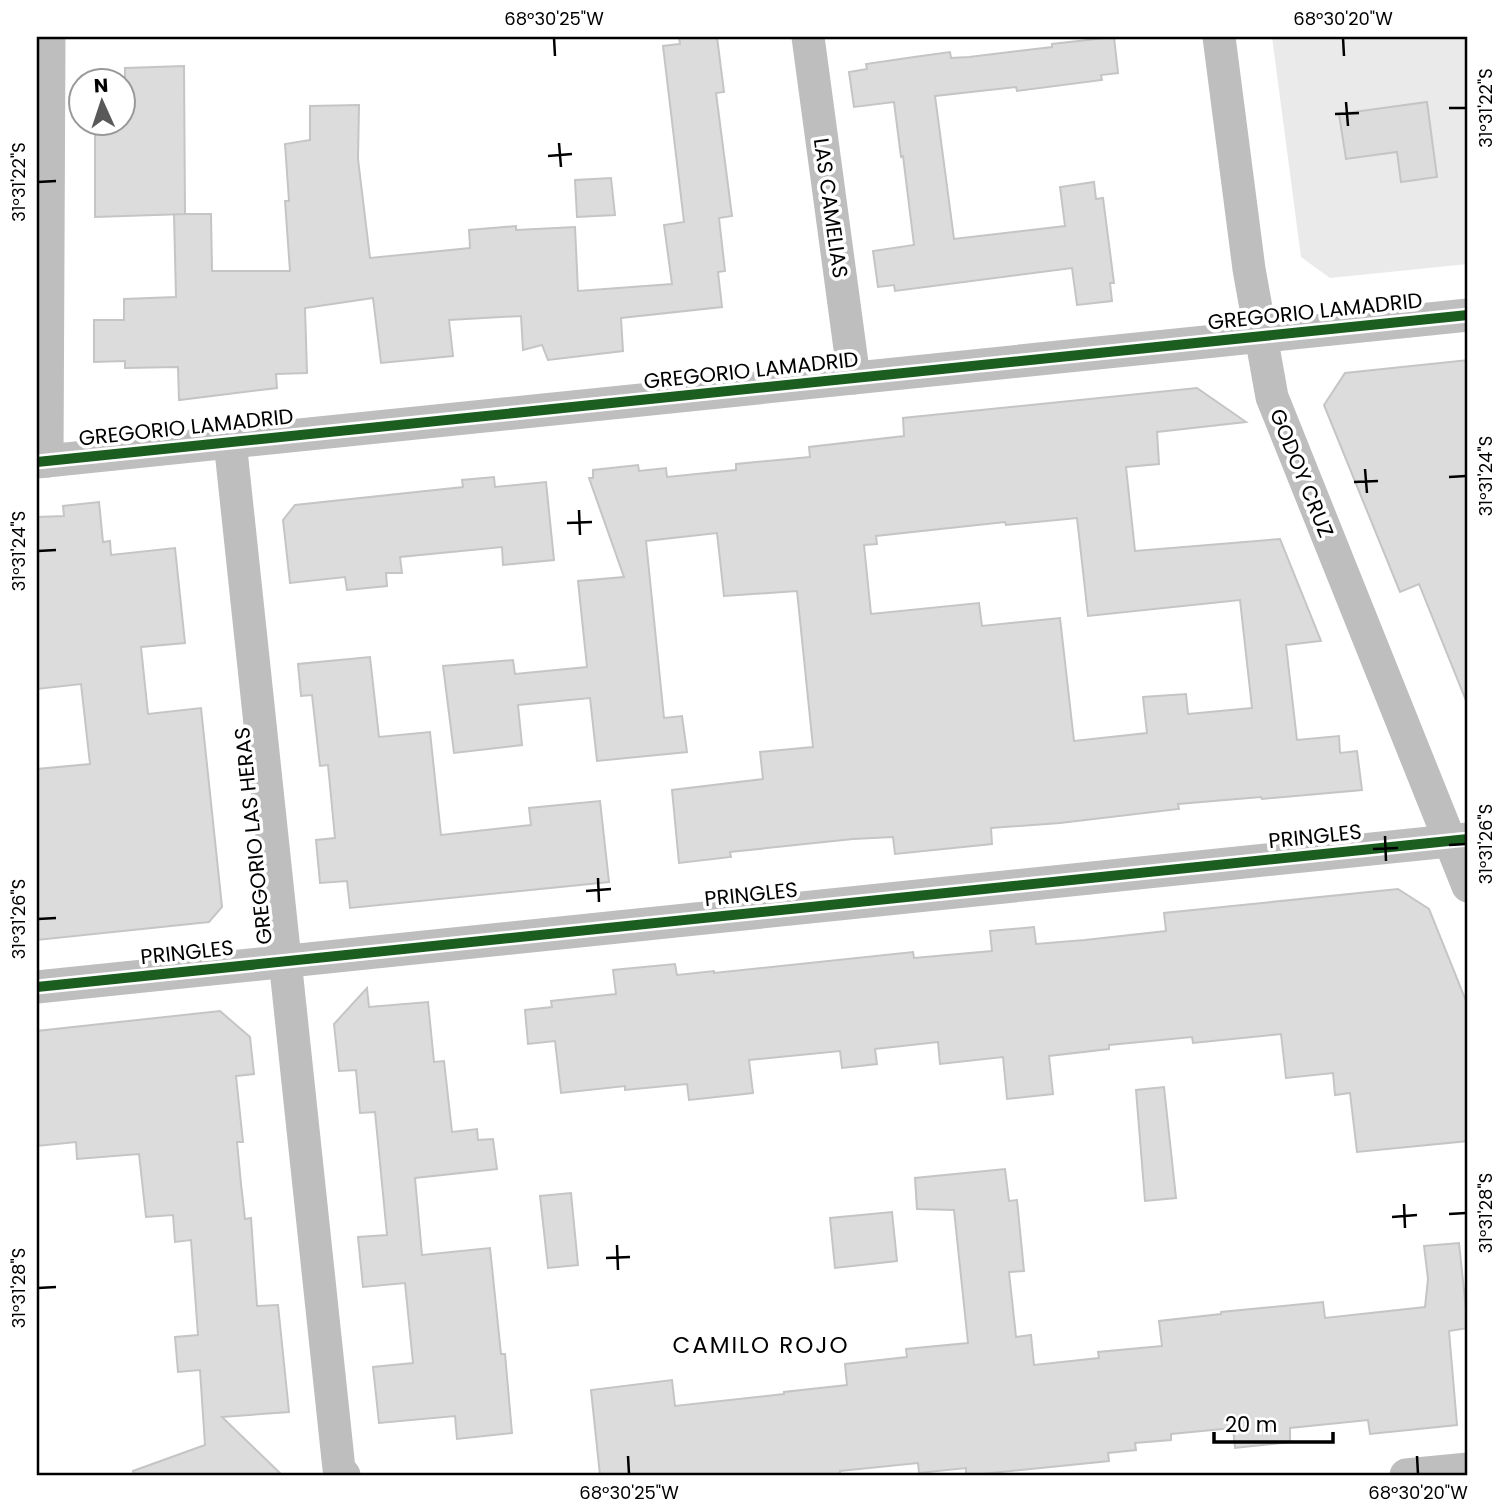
<svg xmlns="http://www.w3.org/2000/svg" width="1505" height="1512" font-family="Poppins,sans-serif">
<style>
.green{fill:#eaeaea}
.building{fill:#dcdcdc;stroke:#c5c5c5;stroke-width:2;fill-rule:evenodd}
.lines{fill:none;stroke-linecap:round;stroke-linejoin:round}
.street{stroke:#bebebe;stroke-width:33}
.cycleway-casing{stroke:#fff;stroke-width:15}
.cycleway{stroke:#1b5e20;stroke-width:10}
.ticks{fill:none;stroke:#000;stroke-width:2.5}
.labels{text-anchor:middle;dominant-baseline:central;stroke-width:7;stroke-linejoin:round;paint-order:stroke}
.street-label{font-size:21px;fill:#000;stroke:#fff}
.neighbourhood-label{font-size:23px;letter-spacing:2px;fill:#000;stroke:#fff}
.neatline{fill:none;stroke:#000;stroke-width:2.5}
.ticks-label{font-size:18px;text-anchor:middle;fill:#000}
</style>
<rect width="100%" height="100%" fill="#fff"/>
<!-- green -->
<polygon class="green" points="1272,37 1468,37 1468,264 1330,278 1301,257"/>
<!-- building -->
<g class="building">
<polygon points="679,37 717,37 724,92 716,93 732,216 719,218 725,271 718,272 722,307 621,318 623,351 548,360 542,345 523,350 521,316 449,320 453,356 381,363 373,298 305,308 307,373 276,374 277,388 179,400 178,367 125,368 125,361 94,362 94,320 124,320 124,299 176,297 174,214 211,214 212,271 290,271 285,201 289,201 285,144 310,140 310,106 359,105 358,159 370,258 470,248 469,230 516,226 516,230 575,227 578,291 672,284 664,225 684,222 663,46 680,44"/>
<polygon points="1114,37 1118,73 1101,75 1102,80 1017,91 1016,87 935,96 954,239 1065,226 1060,187 1094,182 1096,199 1103,198 1114,283 1110,283 1112,301 1077,305 1072,268 895,291 894,285 878,287 873,251 914,245 903,156 901,157 894,102 854,107 849,72 867,69 866,64 914,57 950,52 951,58 969,57 1052,47 1052,44"/>
<polygon points="184,66 185,214 95,217 95,122 122,122 122,97 125,97 125,68"/>
<polygon points="1427,102 1437,177 1401,182 1397,152 1346,159 1339,114"/>
<polygon points="611,178 615,215 577,217 575,180"/>
<polygon points="1468,360 1468,702 1467,703 1419,584 1400,592 1324,405 1345,373"/>
<path d="M1197,388L1246,422L1157,432L1159,464L1126,467L1135,551L1280,539L1321,641L1286,645L1297,740L1339,736L1340,753L1357,751L1362,790L1262,799L1261,797L1178,804L1179,809L1060,823L991,828L992,844L895,854L893,837L853,839L730,852L731,857L679,863L672,790L763,779L760,752L813,747L797,591L724,596L717,533L646,541L664,718L682,716L687,752L597,761L590,698L518,705L522,745L454,753L443,666L513,660L515,674L587,667L578,581L624,577L589,478H593V470L638,465L639,471L666,468L667,477L736,470V464L810,457L809,447L904,436L903,418ZM1077,518L1088,616L1240,600L1252,708L1188,714L1186,694L1143,697L1147,733L1074,741L1060,618L982,626L979,603L871,614L864,545L877,544L876,536L1005,522L1006,525Z"/>
<polygon points="494,477 495,487 546,482 554,560 503,565 502,547 400,557 402,573 386,573 387,586 347,590 345,577 290,583 283,520 295,505 463,487 462,480"/>
<polygon points="99,502 103,542 110,541 111,555 175,548 185,643 141,647 148,714 201,708 222,907 209,922 37,940 37,769 90,764 81,684 37,689 37,517 64,516 63,506"/>
<polygon points="370,657 379,737 430,732 441,835 531,825 529,808 600,801 609,882 350,908 347,881 320,883 316,840 335,838 328,765 320,766 312,695 301,696 298,664"/>
<polygon points="1398,889 1429,909 1468,1006 1468,1141 1357,1152 1350,1093 1335,1095 1333,1073 1286,1078 1281,1034 1193,1043 1192,1037 1109,1045 1109,1049 1049,1056 1053,1094 1007,1099 1003,1057 940,1064 938,1042 875,1049 877,1064 842,1068 840,1051 749,1060 753,1093 689,1100 687,1084 625,1090 625,1086 561,1093 555,1041 528,1044 525,1010 552,1007 551,1001 616,994 613,970 675,964 677,975 714,971 714,973 913,952 914,958 992,951 990,931 1034,927 1036,944 1085,940 1166,931 1164,913"/>
<polygon points="367,988 369,1007 428,1002 434,1062 444,1061 452,1132 477,1129 478,1140 493,1139 497,1169 415,1178 422,1255 490,1248 501,1354 505,1354 512,1433 457,1439 455,1416 379,1423 373,1367 413,1363 405,1283 363,1287 358,1237 387,1235 375,1112 360,1113 356,1070 339,1071 334,1024"/>
<polygon points="220,1011 250,1037 254,1074 236,1076 243,1142 237,1142 241,1184 245,1219 251,1218 257,1306 278,1305 289,1412 222,1417 282,1475 134,1475 133,1471 205,1445 200,1370 178,1372 175,1337 198,1335 191,1240 175,1242 173,1215 146,1217 139,1154 77,1159 76,1142 37,1146 37,1031"/>
<polygon points="1164,1087 1176,1198 1145,1201 1136,1090"/>
<polygon points="1005,1169 1009,1201 1017,1200 1024,1271 1009,1272 1016,1337 1031,1335 1034,1365 1099,1358 1098,1352 1162,1346 1159,1321 1221,1314 1221,1312 1323,1302 1325,1318 1425,1307 1428,1279 1424,1246 1459,1243 1468,1328 1449,1331 1457,1425 1370,1434 1368,1420 1290,1428 1290,1442 1235,1448 1233,1428 1171,1434 1171,1440 1135,1443 1136,1450 1108,1453 1109,1461 971,1475 966,1475 966,1468 919,1473 918,1463 840,1471 840,1475 600,1475 591,1390 672,1380 675,1406 784,1394 784,1392 847,1385 845,1364 907,1357 906,1349 968,1343 954,1210 917,1209 915,1178"/>
<polygon points="571,1193 578,1265 548,1268 540,1196"/>
<polygon points="892,1212 897,1261 835,1268 830,1218"/>
</g>
<g class="lines">
<!-- street -->
<g class="street">
<polyline points="808,37 854,378"/>
<polyline points="1219,37 1249,269 1272,397 1468,886"/>
<polyline points="230,441 339,1469 344,1475"/>
<polyline points="47,461 49,37"/>
<polyline points="37,462 1468,315"/>
<polyline points="37,987 1468,839"/>
<polyline points="1406,1475 1468,1469"/>
</g>
<!-- cycleway casing -->
<g class="cycleway-casing">
<g id="cycleway">
<polyline points="37,462 1468,315"/>
<polyline points="37,987 1468,839"/>
</g>
</g>
<!-- cycleway -->
<use href="#cycleway" class="cycleway"/>
</g>
<!-- ticks -->
<path class="ticks" d="M554,38L555,56M1343,38L1344,56M1346,102L1348,126M1449,108H1466M1335,114L1359,113M559,143L561,167M548,156L572,154M38,182L56,181M1365,469L1367,493M1449,477L1466,476M1354,482L1378,481M579,510L580,535M567,523L592,522M38,551L56,550M1385,836L1386,861M1449,845L1466,844M1373,849L1398,848M598,878L599,902M586,891L611,889M38,919L56,918M1404,1204L1405,1228M1449,1214L1466,1213M1392,1217L1417,1215M617,1245L618,1270M606,1258L630,1257M38,1288L56,1287M628,1456L629,1474M1417,1456L1418,1474"/>
<g class="labels">
<!-- street labels -->
<g class="street-label">
<text transform="translate(831 208) rotate(82)">LAS CAMELIAS</text>
<text transform="translate(1315 311) rotate(-6)">GREGORIO LAMADRID</text>
<text transform="translate(751 370) rotate(-6)">GREGORIO LAMADRID</text>
<text transform="translate(186 427) rotate(-6)">GREGORIO LAMADRID</text>
<text transform="translate(1302 473) rotate(68)">GODOY CRUZ</text>
<text transform="translate(253 836) rotate(-96)">GREGORIO LAS HERAS</text>
<text transform="translate(1315 836) rotate(-6)">PRINGLES</text>
<text transform="translate(751 894) rotate(-6)">PRINGLES</text>
<text transform="translate(187 952) rotate(-6)">PRINGLES</text>
</g>
<!-- neighbourhood labels -->
<g class="neighbourhood-label">
<text x="761" y="1345">CAMILO ROJO</text>
</g>
</g>
<!-- border -->
<rect width="1505" height="1512" fill="none" stroke="#ffffff" stroke-width="77"/>
<!-- north arrow -->
<g transform="translate(102 102) rotate(357)"><circle r="33" fill="#ffffff" stroke="#999999" stroke-width="2"/>
<path d="M0-5L12 26L0 18L-12 26Z" fill="#595959"/>
<text y="-10" font-size="19" font-weight="bold" text-anchor="middle" fill="#000000">N</text>
</g>
<!-- scale -->
<path d="M1214 1432v10h119v-10" fill="none" stroke="#000000" stroke-width="3.5"/>
<text x="1225" y="1432" font-size="21" fill="#000000" stroke="#ffffff" stroke-width="5" paint-order="stroke">20 m</text>
<rect x="38" y="38" width="1428" height="1436" class="neatline"/>
<g class="ticks-label">
<text x="554" y="25">68°30'25"W</text>
<text x="1343" y="25">68°30'20"W</text>
<text transform="translate(1486 108) rotate(-90)" y="6">31°31'22"S</text>
<text transform="translate(19 182) rotate(-90)" y="6">31°31'22"S</text>
<text transform="translate(1486 476) rotate(-90)" y="6">31°31'24"S</text>
<text transform="translate(19 551) rotate(-90)" y="6">31°31'24"S</text>
<text transform="translate(1486 844) rotate(-90)" y="6">31°31'26"S</text>
<text transform="translate(19 919) rotate(-90)" y="6">31°31'26"S</text>
<text transform="translate(1486 1213) rotate(-90)" y="6">31°31'28"S</text>
<text transform="translate(19 1288) rotate(-90)" y="6">31°31'28"S</text>
<text x="629" y="1499">68°30'25"W</text>
<text x="1418" y="1499">68°30'20"W</text>
</g>
</svg>
